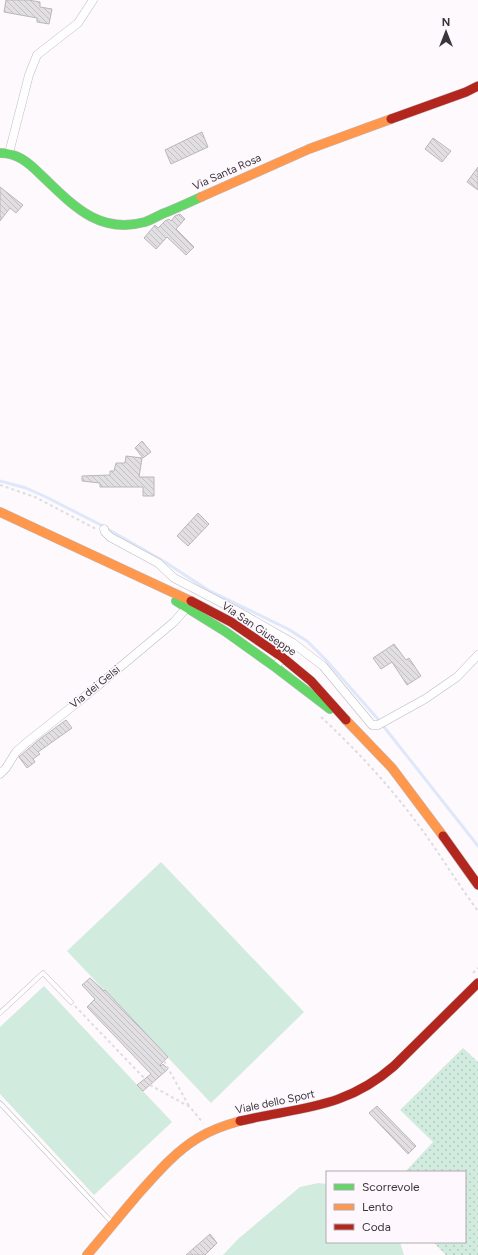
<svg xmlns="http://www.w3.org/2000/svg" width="478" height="1255" font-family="Figtree,sans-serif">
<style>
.grass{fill:url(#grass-dots)}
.park{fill:#d1ebde}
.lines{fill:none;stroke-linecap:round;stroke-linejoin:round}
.stream{stroke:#dee8fa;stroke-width:3}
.building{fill:url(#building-back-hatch);stroke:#bab7ba}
.lane-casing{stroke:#bebbbe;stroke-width:5}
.street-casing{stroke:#bebbbe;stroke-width:9}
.fast-casing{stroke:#bebbbe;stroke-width:10}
.slow-casing{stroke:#bebbbe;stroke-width:10}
.jam-casing{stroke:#bebbbe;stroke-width:10}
.path{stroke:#deddde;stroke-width:2;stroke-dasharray:3 3;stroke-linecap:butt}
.lane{stroke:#fffeff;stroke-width:4}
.street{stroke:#fffeff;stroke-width:8}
.fast{stroke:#63d668;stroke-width:9}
.slow{stroke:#ff974d;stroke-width:9}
.jam{stroke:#b3261e;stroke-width:9}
.labels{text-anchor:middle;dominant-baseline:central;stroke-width:3;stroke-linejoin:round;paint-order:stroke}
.street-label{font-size:11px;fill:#393639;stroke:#fff7fe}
</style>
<defs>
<pattern id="grass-dots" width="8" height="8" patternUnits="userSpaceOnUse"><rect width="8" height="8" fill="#d1ebde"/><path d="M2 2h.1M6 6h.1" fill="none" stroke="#b4cabf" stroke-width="1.8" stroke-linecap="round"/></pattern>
<pattern id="building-back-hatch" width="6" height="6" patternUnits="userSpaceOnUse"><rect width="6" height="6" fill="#e2dfe2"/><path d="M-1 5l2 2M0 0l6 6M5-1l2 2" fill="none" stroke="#c3c0c3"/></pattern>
</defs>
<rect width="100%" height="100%" fill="#fdf9fd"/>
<!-- grass -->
<polygon class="grass" points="463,1048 478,1062 478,1255 446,1255 433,1242 465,1242 465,1172 405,1172 433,1142 400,1110"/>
<!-- park -->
<g class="park">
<polygon points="161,862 304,1012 211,1103 67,951"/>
<polygon points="44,986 172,1122 94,1195 0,1094 0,1027"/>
<polygon points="318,1183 327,1184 327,1242 400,1242 404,1255 223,1255 238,1239 300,1187"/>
</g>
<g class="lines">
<!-- stream -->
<polyline class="stream" points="0,481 26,488 46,497 99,524 165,562 208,590 288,629 307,641 326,660 377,718 478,846"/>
</g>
<!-- building -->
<g class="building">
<polygon points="6,0 28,0 40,2 40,7 52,9 49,24 37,22 37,18 4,12"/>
<polygon points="202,132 208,147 171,164 165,150"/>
<polygon points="433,138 451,151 442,162 425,149"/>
<polygon points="478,167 478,190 467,182"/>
<polygon points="0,187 23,205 16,213 10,208 0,221"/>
<polygon points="180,214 185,219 176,229 194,247 186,255 167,237 156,249 144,238 155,225 158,228 165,221 169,219 171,221 175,216"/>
<polygon points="142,441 151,452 143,458 135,448"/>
<polygon points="126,456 142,458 139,477 154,477 154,496 143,496 143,487 100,487 100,483 82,481 82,476 110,475 110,471 114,471 116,463 125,463"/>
<polygon points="198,513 209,524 188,546 177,536"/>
<polygon points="394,644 406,660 409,658 421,676 407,685 392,662 381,669 373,658"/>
<polygon points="66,720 72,728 38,752 40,754 33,759 35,762 27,768 19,757 20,756 40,739"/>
<polygon points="90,978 104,991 105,990 168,1057 160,1065 161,1066 163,1064 168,1069 143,1091 137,1085 151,1074 87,1007 95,999 82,985"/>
<polygon points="377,1106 416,1146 408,1154 369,1113"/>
<polygon points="210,1234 217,1243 205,1255 186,1255"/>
</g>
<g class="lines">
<!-- lane casing -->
<g class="lane-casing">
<g id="lane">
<polyline points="0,1013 43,973 71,1002"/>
<polyline points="0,1103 106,1216 113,1223"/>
</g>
</g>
<!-- street casing -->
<g class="street-casing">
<g id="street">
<polyline points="9,153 29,75 37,55 78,23 93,0"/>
<polyline points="104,529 105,532 110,537 158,563 174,578 239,612 293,643 323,666 372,725 378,725 425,699 457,677 478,655"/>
<polyline points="275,667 293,643"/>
<polyline points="0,774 6,768 16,752 26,743 83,698 174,622 190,604"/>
</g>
</g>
<!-- fast casing -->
<g class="fast-casing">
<g id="fast">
<path d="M0,153C17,153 28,162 40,174C71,203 97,235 145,222C151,220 156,217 162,214C175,209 188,203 201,197"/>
<polyline points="176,601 226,632 275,667 330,709"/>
</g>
</g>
<!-- slow casing -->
<g class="slow-casing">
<g id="slow">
<polyline points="201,197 309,149 391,119"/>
<polyline points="0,512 191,601"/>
<polyline points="346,720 392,768 443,836"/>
<path d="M87,1255C105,1234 122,1213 140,1192C158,1172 175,1152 198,1138C211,1130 225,1125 240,1121"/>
</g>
</g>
<!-- jam casing -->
<g class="jam-casing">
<g id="jam">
<polyline points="391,119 466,92 478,86"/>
<polyline points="191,601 231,622 282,657 311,681 346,720"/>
<polyline points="443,836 478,885"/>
<path d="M240,1121C300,1107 345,1109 394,1066L478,983"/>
</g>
</g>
<!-- path -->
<g class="path">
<polyline points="0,485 35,497 96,529"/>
<path d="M321,717C361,754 398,795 430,841C446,864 461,888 478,911"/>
<polyline points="473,973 478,968"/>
<polyline points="75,1006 145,1079"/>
<polyline points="164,1061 189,1106"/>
<polyline points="150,1085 190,1107 203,1123"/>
</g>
<!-- lane -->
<use href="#lane" class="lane"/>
<!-- street -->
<use href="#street" class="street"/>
<!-- fast -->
<use href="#fast" class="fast"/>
<!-- slow -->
<use href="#slow" class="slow"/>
<!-- jam -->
<use href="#jam" class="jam"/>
</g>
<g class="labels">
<!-- street labels -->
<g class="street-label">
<text transform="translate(227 172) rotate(-24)">Via Santa Rosa</text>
<text transform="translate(259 629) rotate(34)">Via San Giuseppe</text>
<text transform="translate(95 687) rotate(-39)">Via dei Gelsi</text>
<text transform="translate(275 1102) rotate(-12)">Viale dello Sport</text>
</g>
</g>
<!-- legend -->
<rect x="326" y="1171" width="140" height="72" fill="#fff7fe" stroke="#b0aaaf"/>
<rect x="334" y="1184" width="20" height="6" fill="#63d668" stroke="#b0aaaf"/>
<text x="362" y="1191" font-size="12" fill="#393639">Scorrevole</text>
<rect x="334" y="1204" width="20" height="6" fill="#ff974d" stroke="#b0aaaf"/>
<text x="362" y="1211" font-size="12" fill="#393639">Lento</text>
<rect x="334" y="1224" width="20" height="6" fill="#b3261e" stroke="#b0aaaf"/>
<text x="362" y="1231" font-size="12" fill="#393639">Coda</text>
<!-- north arrow -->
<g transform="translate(446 32)" stroke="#fff7fe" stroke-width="3" paint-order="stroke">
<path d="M0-3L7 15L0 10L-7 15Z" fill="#393639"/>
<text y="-6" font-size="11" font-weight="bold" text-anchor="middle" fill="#393639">N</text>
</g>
</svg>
